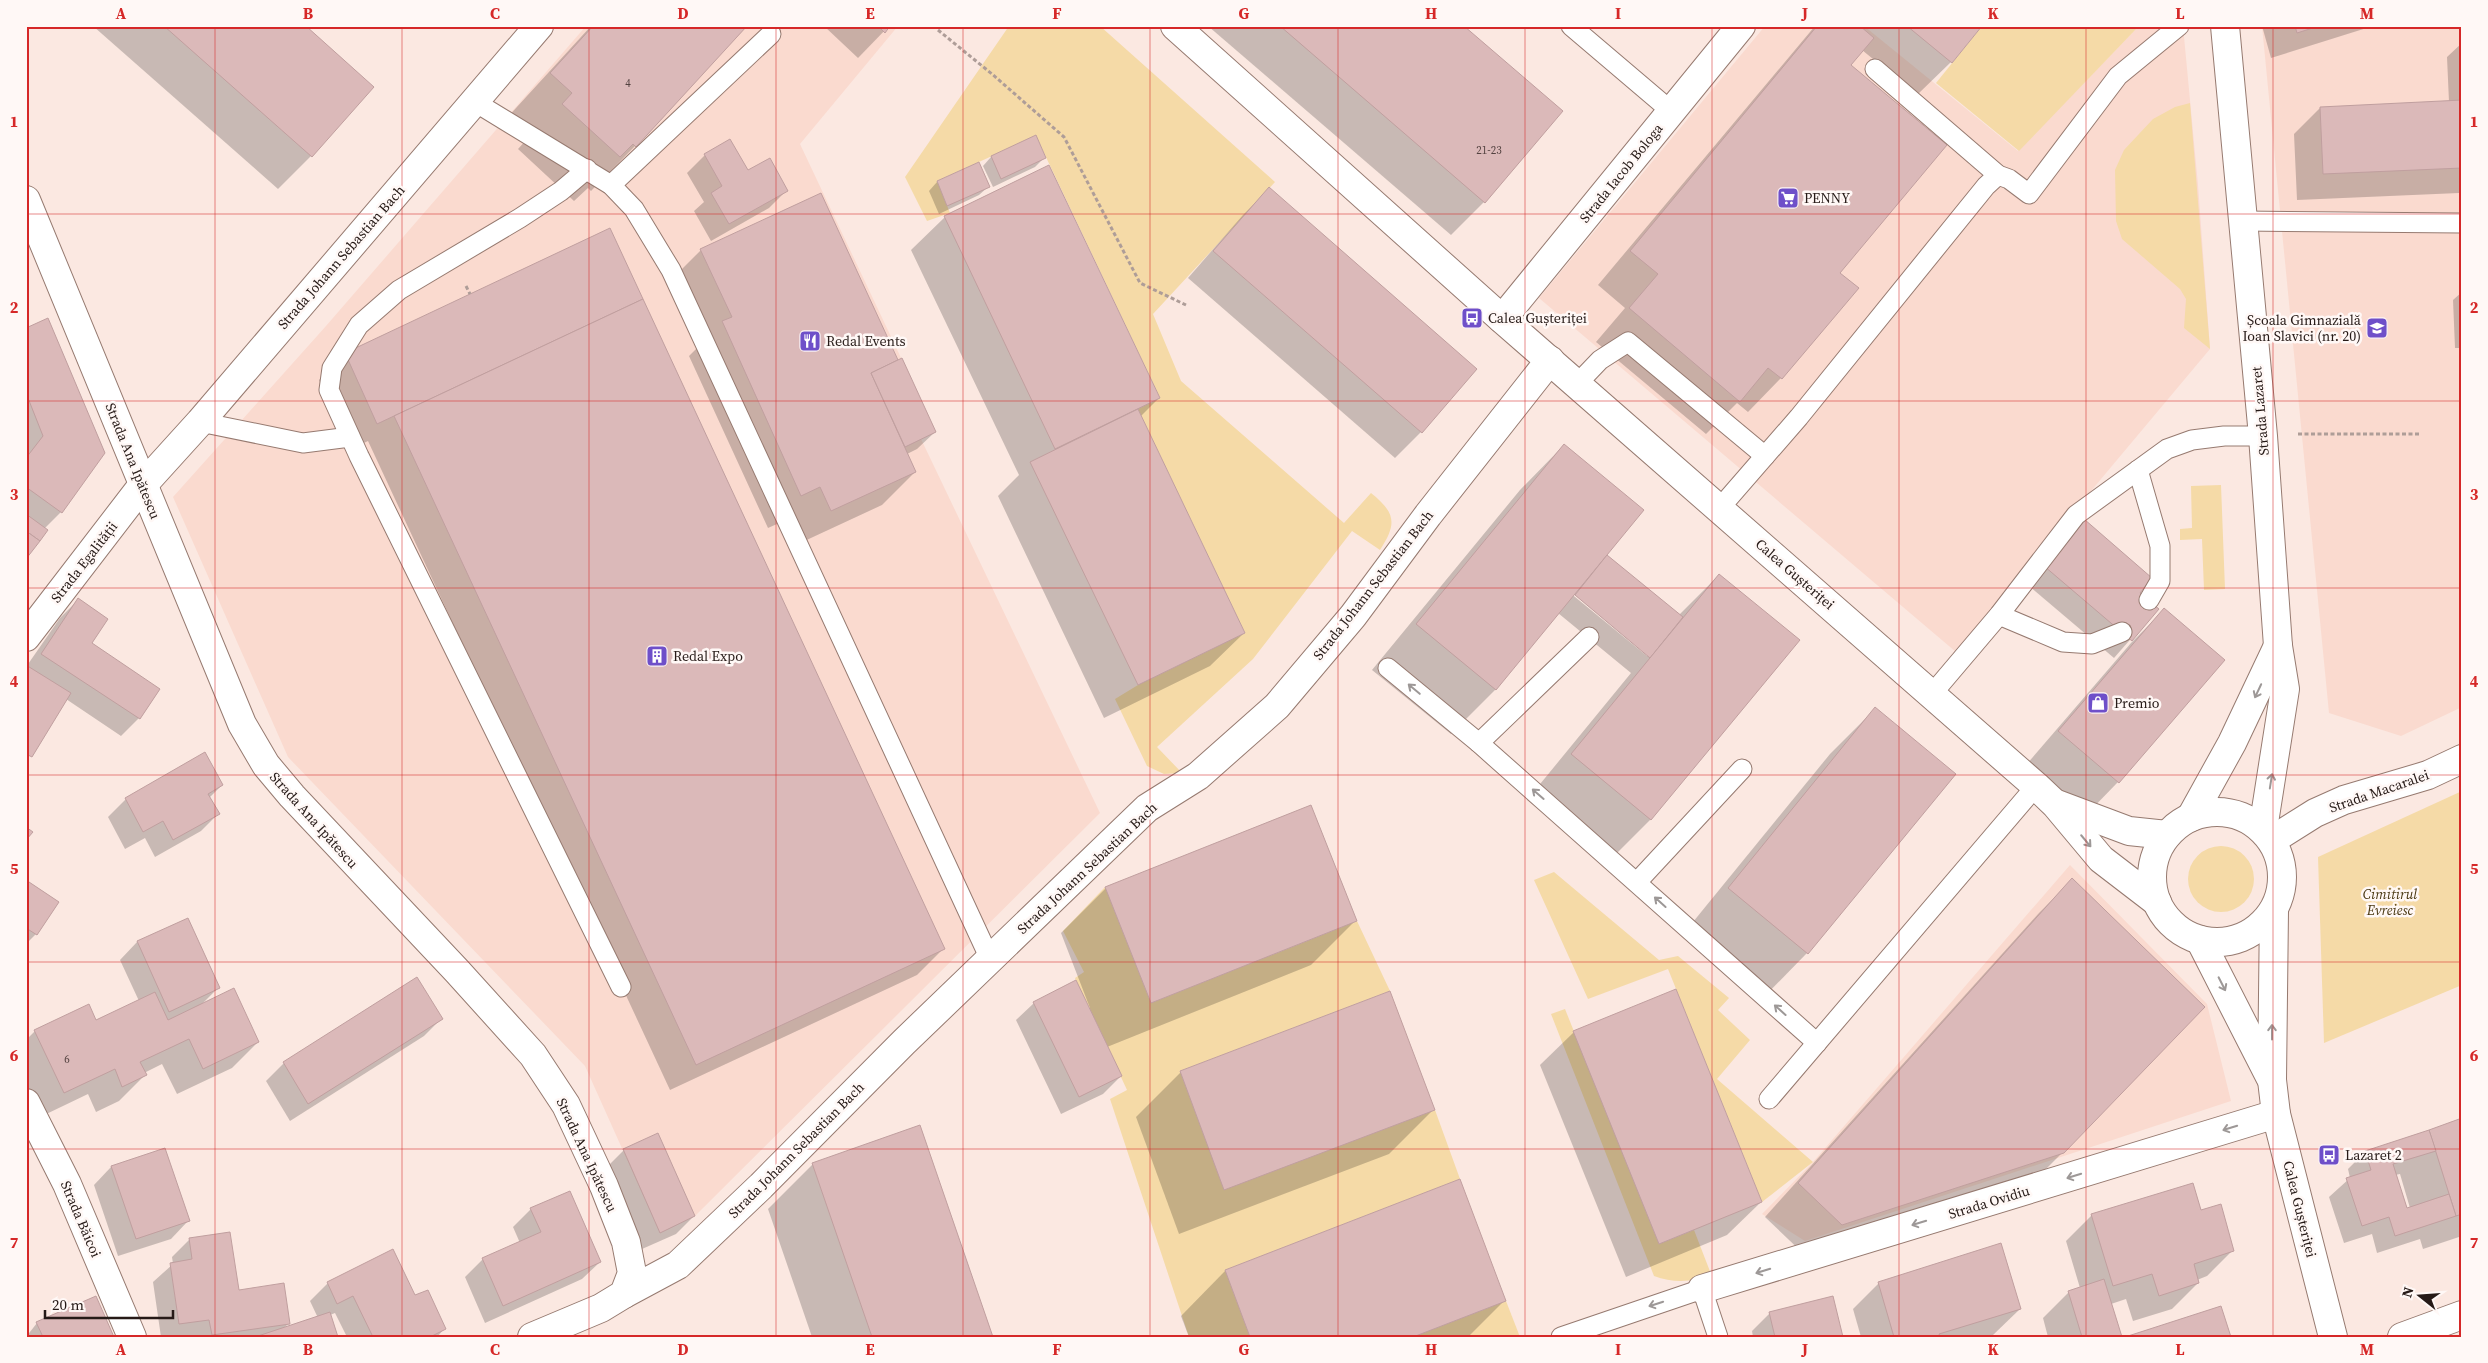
<svg xmlns="http://www.w3.org/2000/svg" width="2488" height="1363" font-family="'Source Serif 4',serif">
<style>
.built{fill:#fadacf}
.green{fill:#f5daa7}
.shadow{fill:#0003;fill-rule:evenodd}
.building{fill:#dbb9b9;stroke:#c09f9f}
.lines{fill:none;stroke-linecap:round;stroke-linejoin:round}
.lane-casing{stroke:#967a70;stroke-width:21}
.street-casing{stroke:#967a70;stroke-width:30}
.secondary-casing{stroke:#967a70;stroke-width:30}
.path{stroke:#ae9d98;stroke-width:3;stroke-dasharray:4 2.5;stroke-linecap:butt}
.lane{stroke:#fff;stroke-width:19}
.street{stroke:#fff;stroke-width:28}
.secondary{stroke:#fff;stroke-width:28}
.oneway{stroke:#9d9897}
.grid{fill:none;stroke:#d62828;stroke-width:1;stroke-opacity:0.55}
.labels{text-anchor:middle;dominant-baseline:central;stroke-width:5;stroke-linejoin:round;paint-order:stroke}
.number-label{font-size:11px;fill:#534240}
.street-label{font-size:14px;fill:#261a17;stroke:#fff8f6}
.poi-label{font-size:14px;fill:#261a17;stroke:#fff8f6;text-anchor:start}
.park-label{font-size:14px;font-style:italic;fill:#48360f;stroke:#fff8f6}
.neatline{fill:none;stroke:#d62828;stroke-width:2}
.grid-label{font-size:16px;text-anchor:middle;font-weight:bold;fill:#d62828}
</style>
<rect width="100%" height="100%" fill="#fbe8e1"/>
<!-- built -->
<g class="built">
<polygon points="586,26 898,26 800,144 936,432 921,439 1100,813 695,1216 660,1233 585,1066 288,757 173,497 326,326"/>
<polygon points="1765,26 1864,26 2018,151 2139,26 2183,26 2198,185 2210,349 1956,652 1539,298"/>
<polygon points="2262,26 2462,26 2462,707 2401,736 2329,713"/>
<polygon points="2070,865 2207,1004 2231,1101 1805,1241 1762,1214 1813,1162"/>
</g>
<!-- green -->
<g class="green">
<path d="M1009,26H1100L1275,182L1153,314L1181,381L1344,523L1371,493C1396,513 1397,524 1380,550L1352,531L1253,659L1157,747L1182,773L1164,774L1147,766L1115,699L1138,685L1245,633L1138,409L1160,398L1036,136L937,181L950,213L927,221L905,177Z"/>
<polygon points="1982,26 2139,26 2019,151 1936,83"/>
<polygon points="2190,103 2210,349 2184,328 2186,299 2180,289 2122,239 2116,221 2115,170 2124,150 2153,119 2175,107"/>
<polygon points="2221,485 2225,589 2204,590 2202,539 2180,540 2180,529 2192,528 2191,486"/>
<polygon points="2462,791 2462,985 2324,1043 2318,857"/>
<circle cx="2221" cy="879" r="33"/>
<polygon points="1554,872 1659,960 1678,956 1729,998 1718,1010 1750,1040 1717,1079 1813,1162 1762,1202 1668,969 1588,999 1534,880"/>
<polygon points="1105,887 1151,1003 1357,921 1390,991 1180,1071 1224,1189 1435,1110 1460,1179 1225,1270 1250,1337 1189,1337 1110,1099 1127,1090 1075,978 1084,972 1063,931"/>
<path d="M1565,1009L1659,1244L1694,1230L1711,1274C1693,1283 1673,1283 1654,1276L1551,1014Z"/>
<polygon points="1506,1301 1520,1337 1413,1337"/>
</g>
<!-- shadow -->
<g class="shadow">
<polygon points="93,26 304,26 311,156 278,189"/>
<polygon points="591,26 745,26 635,146 591,191 588,188 574,201 518,149 528,138 506,119"/>
<polygon points="824,26 889,26 858,58"/>
<polygon points="1208,26 1462,26 1484,202 1451,235"/>
<polygon points="1815,26 1980,26 1951,62 1917,95 1862,50 1850,65 1838,273 1857,288 1781,378 1748,412 1737,403 1706,434 1596,342 1625,308 1598,285"/>
<polygon points="2262,26 2373,26 2271,58"/>
<polygon points="2462,43 2462,190 2459,193 2297,200 2294,134 2320,108 2449,102 2447,57"/>
<polygon points="1035,137 1044,158 1035,167 993,187 983,166 991,157"/>
<polygon points="705,155 748,172 787,190 769,208 711,241 694,211 704,202 687,173"/>
<polygon points="978,164 988,187 979,195 939,214 929,191 937,182"/>
<polygon points="1269,189 1476,369 1421,432 1395,458 1188,278 1243,215"/>
<polygon points="945,217 1159,398 1140,417 1244,633 1210,666 1104,718 998,496 1019,475 911,250"/>
<polygon points="701,250 893,364 935,432 917,449 907,454 915,472 882,505 798,544 786,520 768,528 689,356 698,347 668,283"/>
<polygon points="2462,292 2462,348 2455,348 2453,300"/>
<polygon points="26,329 61,512 44,529 26,557"/>
<polygon points="345,354 943,949 917,975 670,1090 368,441 351,449 319,380"/>
<path d="M1564,445L1606,555L1679,615L1719,575L1798,640L1650,820L1606,864L1527,800L1631,673L1558,613L1495,690L1451,734L1372,670L1520,490ZM1571,590L1647,653V656L1569,592Z"/>
<polygon points="2066,539 2157,609 2114,658 2028,585"/>
<polygon points="2462,544 2462,590 2460,546"/>
<polygon points="78,600 90,643 158,689 139,718 121,736 66,699 26,761 26,667 60,618"/>
<polygon points="2164,610 2223,660 2118,782 2085,816 2026,765 2131,643"/>
<polygon points="1875,709 1807,953 1763,998 1684,933 1830,754"/>
<polygon points="204,754 222,785 209,798 218,814 201,831 155,857 145,838 125,849 108,817 126,799"/>
<polygon points="2072,880 2063,1152 2029,1186 1808,1258 1765,1217 2039,913"/>
<polygon points="26,881 58,902 36,934 26,944"/>
<polygon points="1106,888 1356,920 1311,965 1107,1047 1121,1076 1103,1094 1061,1114 1016,1020 1034,1003 1090,1008 1061,933"/>
<polygon points="187,919 218,988 201,1005 258,1042 232,1068 177,1094 162,1064 144,1073 145,1075 119,1101 96,1112 88,1094 38,1118 26,1094 26,1040 35,1031 96,1022 139,1001 120,960 137,942"/>
<polygon points="441,1019 424,1036 290,1121 266,1081 284,1063"/>
<polygon points="1574,1032 1761,1202 1727,1235 1626,1277 1540,1065"/>
<polygon points="1181,1072 1434,1109 1389,1154 1179,1234 1136,1117"/>
<path d="M2462,1120V1236L2423,1249L2420,1239L2377,1253L2372,1234L2344,1243L2329,1197L2350,1178L2348,1169L2365,1152ZM2400,1174L2410,1208L2406,1210L2395,1175Z"/>
<polygon points="164,1149 188,1221 171,1239 118,1256 94,1185 111,1167"/>
<polygon points="624,1150 694,1216 676,1234 642,1249 606,1168"/>
<polygon points="813,1164 992,1337 812,1337 768,1209"/>
<polygon points="531,1209 600,1262 582,1279 485,1323 465,1277 483,1259 520,1243 513,1227"/>
<polygon points="2200,1211 2233,1250 2207,1276 2197,1280 2198,1283 2172,1309 2133,1321 2126,1299 2111,1304 2121,1337 2048,1337 2043,1318 2069,1292 2080,1288 2066,1241 2092,1215"/>
<polygon points="190,1239 238,1292 289,1323 283,1329 318,1318 310,1301 328,1283 415,1297 445,1328 437,1337 347,1337 335,1313 330,1315 337,1337 161,1337 153,1282 173,1264 172,1257"/>
<polygon points="1225,1271 1505,1300 1468,1337 1189,1337 1181,1316"/>
<polygon points="1879,1283 2020,1309 1993,1335 1988,1337 1861,1337 1853,1309"/>
<polygon points="1770,1313 1842,1337 1753,1337 1752,1331"/>
<polygon points="37,1323 113,1337 26,1337"/>
</g>
<!-- building -->
<g class="building">
<polygon points="164,26 306,26 374,87 312,157"/>
<polygon points="593,26 747,26 636,147 633,144 620,157 562,104 572,93 550,73"/>
<polygon points="878,26 890,26 885,33"/>
<polygon points="1280,26 1464,26 1563,111 1485,203"/>
<polygon points="1817,26 1860,26 1874,38 1851,65 1947,145 1840,273 1859,288 1782,379 1768,368 1740,402 1629,308 1658,274 1630,251"/>
<polygon points="1907,26 1982,26 1952,63"/>
<polygon points="2295,26 2319,26 2297,33"/>
<polygon points="2462,100 2462,168 2323,174 2320,107"/>
<polygon points="1036,135 1046,158 1001,179 991,156"/>
<polygon points="730,139 748,170 770,158 788,191 729,224 711,193 722,186 704,154"/>
<polygon points="979,162 990,187 947,206 937,181"/>
<polygon points="1049,165 1160,398 1055,449 944,216"/>
<polygon points="1269,187 1477,369 1422,433 1213,251"/>
<polygon points="821,193 898,360 871,373 916,472 831,511 820,487 801,496 722,321 732,317 700,249"/>
<polygon points="610,228 643,299 377,424 345,353"/>
<polygon points="643,299 945,949 696,1065 394,416"/>
<polygon points="48,318 105,453 62,513 26,487 26,458 43,436 26,393 26,328"/>
<polygon points="902,358 936,432 905,447 871,373"/>
<polygon points="1138,409 1245,633 1138,685 1030,462"/>
<polygon points="1564,444 1644,510 1496,690 1416,624"/>
<polygon points="26,514 48,530 40,541 26,531"/>
<polygon points="2084,519 2152,578 2140,593 2159,609 2132,641 2044,566"/>
<polygon points="26,531 40,541 26,559"/>
<polygon points="1607,555 1683,617 1650,658 1575,595"/>
<polygon points="1719,574 1800,640 1651,820 1571,754"/>
<polygon points="78,598 108,619 92,643 160,689 140,719 41,654"/>
<polygon points="2164,608 2225,660 2119,783 2058,731"/>
<polygon points="26,665 71,693 32,757 26,754"/>
<polygon points="1875,707 1956,774 1808,954 1728,888"/>
<polygon points="205,752 223,785 208,794 220,814 173,840 163,821 143,832 125,798"/>
<polygon points="1311,805 1357,921 1151,1003 1105,887"/>
<polygon points="26,827 33,832 26,840"/>
<polygon points="2072,878 2205,1007 2064,1153 1842,1225 1798,1183"/>
<polygon points="26,880 59,902 37,935 26,928"/>
<polygon points="188,918 220,988 169,1012 137,941"/>
<polygon points="417,977 443,1019 308,1104 283,1062"/>
<polygon points="1076,980 1122,1076 1079,1097 1033,1002"/>
<polygon points="234,988 259,1042 203,1069 189,1039 140,1062 147,1075 122,1087 115,1069 64,1093 34,1030 89,1004 96,1020 155,992 168,1020"/>
<polygon points="1676,989 1762,1202 1659,1244 1573,1031"/>
<polygon points="1390,991 1435,1110 1224,1190 1180,1071"/>
<polygon points="2462,1118 2462,1214 2456,1216 2429,1130"/>
<polygon points="920,1125 993,1337 872,1337 812,1163"/>
<polygon points="2429,1130 2436,1151 2393,1164 2407,1208 2449,1194 2456,1216 2395,1236 2389,1217 2362,1226 2346,1178 2371,1170 2365,1151"/>
<polygon points="658,1133 695,1216 660,1233 623,1149"/>
<polygon points="165,1148 190,1221 136,1239 111,1166"/>
<polygon points="1460,1179 1506,1301 1413,1337 1250,1337 1225,1270"/>
<polygon points="2193,1183 2201,1210 2221,1204 2234,1251 2194,1264 2199,1283 2159,1296 2152,1274 2113,1286 2091,1214"/>
<polygon points="570,1191 601,1262 503,1306 482,1258 541,1232 530,1208"/>
<polygon points="230,1232 239,1290 284,1283 290,1324 212,1335 209,1320 179,1324 170,1263 192,1259 189,1238"/>
<polygon points="2001,1243 2021,1309 1939,1334 1940,1337 1894,1337 1878,1282"/>
<polygon points="393,1249 415,1295 428,1290 446,1329 430,1337 373,1337 353,1296 337,1304 327,1282"/>
<polygon points="2104,1279 2122,1337 2082,1337 2068,1291"/>
<polygon points="96,1296 114,1337 43,1337 36,1322"/>
<polygon points="1833,1296 1843,1337 1775,1337 1769,1312"/>
<polygon points="2221,1306 2231,1337 2125,1337"/>
<polygon points="330,1312 338,1337 255,1337"/>
</g>
<g class="lines">
<!-- lane casing -->
<g class="lane-casing">
<g id="lane">
<polyline points="1571,26 1671,111"/>
<polyline points="1875,69 1998,175 2009,179 2029,194 2118,76 2179,26"/>
<polyline points="475,102 611,185 634,209 671,270 990,959"/>
<polyline points="587,169 561,191 520,218 399,290 359,325 332,368 329,390 359,456 621,987"/>
<polyline points="611,185 771,34"/>
<polyline points="2243,221 2462,223"/>
<polyline points="1577,384 1600,360 1628,342 1765,456"/>
<polyline points="200,422 303,443 350,437"/>
<polyline points="2138,470 2160,546 2160,581 2149,600"/>
<polyline points="1719,509 1799,417 1986,186 1998,175"/>
<polyline points="1999,615 2063,642 2092,644 2122,632"/>
<polyline points="1388,668 1479,743 1817,1043"/>
<polyline points="1932,694 1999,615 2076,515 2167,449 2192,440 2224,436 2263,436"/>
<polyline points="1479,743 1589,637"/>
<polyline points="1637,882 1742,769"/>
<polyline points="1769,1099 2036,786"/>
<polyline points="1561,1337 1702,1289 1718,1337"/>
</g>
</g>
<!-- street casing -->
<g class="street-casing">
<g id="street">
<polyline points="2225,26 2263,436 2278,646 2285,689 2263,829"/>
<polyline points="26,200 242,724 266,765 292,796 457,971 533,1055 566,1105 604,1186 626,1242 632,1273 624,1294 601,1308 532,1337"/>
<polyline points="1502,319 1741,26"/>
<polyline points="2191,817 2232,743 2278,646"/>
<polyline points="26,1103 67,1184 132,1337"/>
<polyline points="1702,1289 2276,1114"/>
<polyline points="624,1294 678,1265 761,1186 904,1042 1147,808 1198,776 1277,706 1353,616 1428,515 1550,360"/>
<polyline points="2402,1337 2462,1315"/>
</g>
</g>
<!-- secondary casing -->
<g class="secondary-casing">
<g id="secondary">
<polyline points="1175,26 1502,319 2036,786 2055,804 2101,859 2157,902"/>
<polyline points="26,637 142,486 200,422 539,26"/>
<polyline points="2057,804 2129,831 2167,835"/>
<circle cx="2217" cy="877" r="65"/>
<polyline points="2272,840 2315,813 2344,800 2428,775 2462,759"/>
<polyline points="2274,910 2272,1080 2276,1114 2333,1337"/>
<polyline points="2200,940 2270,1077"/>
</g>
</g>
<!-- path -->
<g class="path">
<polyline points="938,30 992,74 1064,137 1140,283 1186,305"/>
<polyline points="466,286 470,294"/>
<polyline points="2298,434 2419,434"/>
</g>
<!-- lane -->
<use href="#lane" class="lane"/>
<!-- street -->
<use href="#street" class="street"/>
<!-- secondary -->
<use href="#secondary" class="secondary"/>
</g>
<!-- one-way arrows -->
<defs><path id="oneway-shaft" d="M-6 0H5M1.5-3L5.5 0L1.5 3" fill="none" stroke-width="1.6" stroke-linecap="round" stroke-linejoin="round" transform="scale(1.25)"/></defs>
<g class="oneway">
<use href="#oneway-shaft" transform="translate(1414 689) rotate(-140)"/>
<use href="#oneway-shaft" transform="translate(2258 691) rotate(115)"/>
<use href="#oneway-shaft" transform="translate(2271 781) rotate(-81)"/>
<use href="#oneway-shaft" transform="translate(1538 794) rotate(-139)"/>
<use href="#oneway-shaft" transform="translate(2086 841) rotate(50)"/>
<use href="#oneway-shaft" transform="translate(1660 902) rotate(-138)"/>
<use href="#oneway-shaft" transform="translate(2222 984) rotate(63)"/>
<use href="#oneway-shaft" transform="translate(1780 1010) rotate(-138)"/>
<use href="#oneway-shaft" transform="translate(2272 1032) rotate(-90)"/>
<use href="#oneway-shaft" transform="translate(2230 1128) rotate(163)"/>
<use href="#oneway-shaft" transform="translate(2074 1176) rotate(163)"/>
<use href="#oneway-shaft" transform="translate(1919 1223) rotate(163)"/>
<use href="#oneway-shaft" transform="translate(1763 1271) rotate(163)"/>
<use href="#oneway-shaft" transform="translate(1656 1304) rotate(162)"/>
</g>
<!-- grid -->
<path class="grid" d="M215,26V1337M402,26V1337M589,26V1337M776,26V1337M963,26V1337M1150,26V1337M1338,26V1337M1525,26V1337M1712,26V1337M1899,26V1337M2086,26V1337M2273,26V1337M26,214H2462M26,401H2462M26,588H2462M26,775H2462M26,962H2462M26,1149H2462"/>
<!-- icons -->
<defs>
<g id="supermarket-square" transform="scale(1.125)"><rect x="-9" y="-9" width="18" height="18" rx="4" fill="#6e4fc9" stroke="#fff8f6"/><path d="M-6-5.5h2.5l.6 2H6L4.5 2H-2.5L-4.4-4H-6ZM-1.5 3.2a1.3 1.3 0 1 0 .1 0ZM3 3.2a1.3 1.3 0 1 0 .1 0Z" fill="#fff"/></g>
<g id="bus-square" transform="scale(1.125)"><rect x="-9" y="-9" width="18" height="18" rx="4" fill="#6e4fc9" stroke="#fff8f6"/><path d="M-5-6H5V4H4V6H2V4H-2V6H-4V4H-5ZM-3.5-4V0h7V-4ZM-3.5 1.2v1.5H-2V1.2ZM2 1.2v1.5H3.5V1.2Z" fill="#fff"/></g>
<g id="school-square" transform="scale(1.125)"><rect x="-9" y="-9" width="18" height="18" rx="4" fill="#6e4fc9" stroke="#fff8f6"/><path d="M0-5L7-2L0 1L-7-2ZM-4 1L0 2.5L4 1V4Q0 6-4 4Z" fill="#fff"/></g>
<g id="restaurant-square" transform="scale(1.125)"><rect x="-9" y="-9" width="18" height="18" rx="4" fill="#6e4fc9" stroke="#fff8f6"/><path d="M-5-6h1v4h1v-4h1v4h1v-4h1v5L-1.5 .5V6h-2V.5L-5-1ZM5-6V6H3V1.5H1.5Q1.5-4 5-6Z" fill="#fff"/></g>
<g id="building-square" transform="scale(1.125)"><rect x="-9" y="-9" width="18" height="18" rx="4" fill="#6e4fc9" stroke="#fff8f6"/><path d="M-4-6H4V6H1V3H-1V6H-4ZM-2.5-4.3h1.7v1.8h-1.7ZM.8-4.3h1.7v1.8H.8ZM-2.5-1h1.7V.8h-1.7ZM.8-1h1.7V.8H.8Z" fill="#fff"/></g>
<g id="shop-square" transform="scale(1.125)"><rect x="-9" y="-9" width="18" height="18" rx="4" fill="#6e4fc9" stroke="#fff8f6"/><path d="M-5-2.5h2.3a2.7 3.5 0 0 1 5.4 0H5L5.5 6h-11ZM-1.5-2.5h3a1.5 2.3 0 0 0-3 0Z" fill="#fff"/></g>
</defs>
<g fill-rule="evenodd">
<use href="#supermarket-square" x="1788" y="198"/>
<use href="#bus-square" x="1472" y="318"/>
<use href="#school-square" x="2377" y="328"/>
<use href="#restaurant-square" x="810" y="341"/>
<use href="#building-square" x="657" y="656"/>
<use href="#shop-square" x="2098" y="703"/>
<use href="#bus-square" x="2329" y="1155"/>
</g>
<g class="labels">
<!-- number labels -->
<g class="number-label">
<text x="628" y="83">4</text>
<text x="1489" y="150">21-23</text>
<text x="67" y="1059">6</text>
</g>
<!-- street labels -->
<g class="street-label">
<text transform="translate(1621 173) rotate(-51)">Strada Iacob Bologa</text>
<text transform="translate(341 257) rotate(-49)">Strada Johann Sebastian Bach</text>
<text transform="translate(2260 411) rotate(-95)">Strada Lazaret</text>
<text transform="translate(133 461) rotate(68)">Strada Ana Ipătescu</text>
<text transform="translate(84 562) rotate(-52)">Strada Egalității</text>
<text transform="translate(1795 574) rotate(41)">Calea Gușteriței</text>
<text transform="translate(1373 585) rotate(-52)">Strada Johann Sebastian Bach</text>
<text transform="translate(2379 791) rotate(-19)">Strada Macaralei</text>
<text transform="translate(314 820) rotate(48)">Strada Ana Ipătescu</text>
<text transform="translate(1087 868) rotate(-43)">Strada Johann Sebastian Bach</text>
<text transform="translate(796 1150) rotate(-45)">Strada Johann Sebastian Bach</text>
<text transform="translate(587 1155) rotate(65)">Strada Ana Ipătescu</text>
<text transform="translate(1989 1202) rotate(-17)">Strada Ovidiu</text>
<text transform="translate(2300 1209) rotate(76)">Calea Gușteriței</text>
<text transform="translate(81 1219) rotate(67)">Strada Băicoi</text>
</g>
<!-- poi labels -->
<g class="poi-label">
<text x="1804" y="198">PENNY</text>
<text x="1488" y="318">Calea Gușteriței</text>
<text x="2361" y="320" text-anchor="end">Școala Gimnazială<tspan x="2361" dy="16">Ioan Slavici (nr. 20)</tspan></text>
<text x="826" y="341">Redal Events</text>
<text x="673" y="656">Redal Expo</text>
<text x="2114" y="703">Premio</text>
<text x="2345" y="1155">Lazaret 2</text>
</g>
<!-- park labels -->
<g class="park-label">
<text x="2390" y="894">Cimitirul<tspan x="2390" dy="16">Evreiesc</tspan></text>
</g>
</g>
<!-- border -->
<rect width="2488" height="1363" fill="none" stroke="#fff8f6" stroke-width="55"/>
<!-- north arrow -->
<g transform="translate(2420 1296) rotate(287)" stroke="#fff8f6" stroke-width="4" paint-order="stroke">
<path d="M0-4L9 19L0 12L-9 19Z" fill="#261a17"/>
<text y="-8" font-size="14" font-weight="bold" text-anchor="middle" fill="#261a17">N</text>
</g>
<!-- scale -->
<path d="M45 1310v8h128v-8" fill="none" stroke="#261a17" stroke-width="2.5"/>
<text x="52" y="1310" font-size="15" fill="#261a17" stroke="#fff8f6" stroke-width="4" paint-order="stroke">20 m</text>
<rect x="28" y="28" width="2432" height="1308" class="neatline"/>
<g class="grid-label">
<text x="121" y="19">A</text>
<text x="308" y="19">B</text>
<text x="495" y="19">C</text>
<text x="683" y="19">D</text>
<text x="870" y="19">E</text>
<text x="1057" y="19">F</text>
<text x="1244" y="19">G</text>
<text x="1431" y="19">H</text>
<text x="1618" y="19">I</text>
<text x="1805" y="19">J</text>
<text x="1993" y="19">K</text>
<text x="2180" y="19">L</text>
<text x="2367" y="19">M</text>
<text x="14" y="127">1</text>
<text x="2474" y="127">1</text>
<text x="14" y="313">2</text>
<text x="2474" y="313">2</text>
<text x="14" y="500">3</text>
<text x="2474" y="500">3</text>
<text x="14" y="687">4</text>
<text x="2474" y="687">4</text>
<text x="14" y="874">5</text>
<text x="2474" y="874">5</text>
<text x="14" y="1061">6</text>
<text x="2474" y="1061">6</text>
<text x="14" y="1248">7</text>
<text x="2474" y="1248">7</text>
<text x="121" y="1355">A</text>
<text x="308" y="1355">B</text>
<text x="495" y="1355">C</text>
<text x="683" y="1355">D</text>
<text x="870" y="1355">E</text>
<text x="1057" y="1355">F</text>
<text x="1244" y="1355">G</text>
<text x="1431" y="1355">H</text>
<text x="1618" y="1355">I</text>
<text x="1805" y="1355">J</text>
<text x="1993" y="1355">K</text>
<text x="2180" y="1355">L</text>
<text x="2367" y="1355">M</text>
</g>
</svg>
